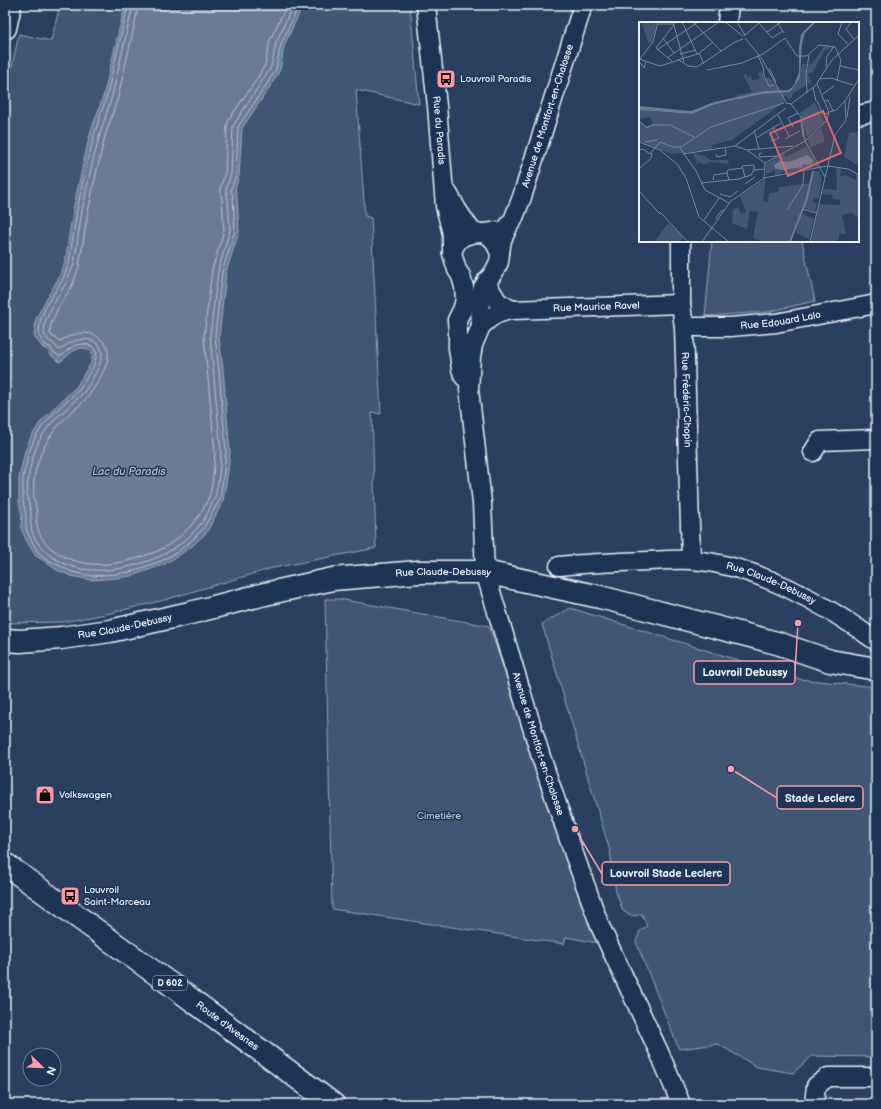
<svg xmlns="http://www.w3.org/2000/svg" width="881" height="1109" font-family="'Balsamiq Sans',sans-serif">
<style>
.green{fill:#415774;stroke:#94a4b6}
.water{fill:#6b7c95;stroke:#9dabbd}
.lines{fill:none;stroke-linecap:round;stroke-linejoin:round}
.shore{stroke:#b6c2d0;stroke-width:1}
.minor-casing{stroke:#e8f1f8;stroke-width:21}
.major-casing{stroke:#e8f1f8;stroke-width:25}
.minor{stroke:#1d3557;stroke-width:18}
.major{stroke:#1d3557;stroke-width:22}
.labels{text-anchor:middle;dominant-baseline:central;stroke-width:3;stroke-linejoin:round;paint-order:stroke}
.shield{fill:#1d3557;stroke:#abb9c8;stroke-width:1}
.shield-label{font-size:9px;font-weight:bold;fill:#e8f1f8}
.poi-label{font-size:10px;fill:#e8f1f8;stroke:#1d3557;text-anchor:start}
.street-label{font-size:10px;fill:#e8f1f8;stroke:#1d3557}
.park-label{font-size:10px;fill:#b6c3d0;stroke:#1d3557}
.water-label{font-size:11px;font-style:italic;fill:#b6c2d0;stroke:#1d3557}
.inset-river{fill:none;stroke:#6b7c95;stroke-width:2}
.inset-road{fill:none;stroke:#75879d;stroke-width:1}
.view{fill:#db6466;fill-opacity:0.15;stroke:#db6466;stroke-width:2}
.inset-edge{fill:none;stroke:#e8f1f8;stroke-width:2}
.leader{fill:none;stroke:#ff9aa2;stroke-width:1.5}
.callout-dot{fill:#ff9aa2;stroke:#1d3557;stroke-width:1.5}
.callout{fill:#1d3557;stroke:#ff9aa2;stroke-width:1.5}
.callout-label{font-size:11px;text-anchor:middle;font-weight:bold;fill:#e8f1f8}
</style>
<rect width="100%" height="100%" fill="#294061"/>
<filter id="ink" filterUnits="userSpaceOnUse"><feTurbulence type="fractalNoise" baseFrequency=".025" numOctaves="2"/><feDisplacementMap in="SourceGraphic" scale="8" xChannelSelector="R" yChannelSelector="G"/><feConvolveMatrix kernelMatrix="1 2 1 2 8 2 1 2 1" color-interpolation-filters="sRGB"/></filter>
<g filter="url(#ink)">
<!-- green -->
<g class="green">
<polygon points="60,5 410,5 419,104 356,90 365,216 371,218 381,414 372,412 376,548 273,568 164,600 111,613 63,622 5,623 5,101 8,84 19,34 51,41"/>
<polygon points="712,241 802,241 815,301 767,312 705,316"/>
<polygon points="325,599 339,599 489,626 598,943 566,937 564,944 332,909"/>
<polygon points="570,608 799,679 876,687 876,1057 812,1056 793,1073 757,1067 718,1044 679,1049 636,942 640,931 647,926 642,914 634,916 628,914 623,911 616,892 610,851 542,624"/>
</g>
<!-- water -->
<path class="water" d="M125,5H303L284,46L280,70L268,90L242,128L239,176L235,189L237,198L239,232L226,272L219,337L223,370L230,452L228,471L223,501L207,532L192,546L178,556L163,565L131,576L116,578L92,580L71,576L57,570L35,555L26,540L21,528L22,515L19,501V477L22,465L25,451L31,437L40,423L47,415L76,387L91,363L93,354C82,340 70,354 60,362L49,354L48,350L43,348L34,336L36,319L44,303L58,279L65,262L73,210L86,151L91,131L104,94Z"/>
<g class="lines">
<!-- shore -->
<g class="shore">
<polyline points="128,5 107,95 95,132 85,172 77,210 69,263 62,281 47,304 40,321 39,336 45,345 50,347 53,352 59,356 63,355 69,349 76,345 84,344 92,346 97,353 94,365 80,389 60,407 43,425 35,438 29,452 23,477 23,501 26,515 26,528 30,538 38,552 48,560 72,572 92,576 115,574 130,572 161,561 176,553 189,543 203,529 220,499 224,471 226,452 219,371 215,336 222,272 235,231 233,198 231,189 236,175 238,127 265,87 276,69 281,44 299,5"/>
<path d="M133,5L112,96L100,134L90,173L82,211L74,264L66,283L52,307L45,322L44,334L48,340L54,344L59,350C62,349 63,347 66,345C76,338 97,335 102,351C104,361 90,384 84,392C78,399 70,404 64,411C54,419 45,430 39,441C31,459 26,480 28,500C29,505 31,510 31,515C31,519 30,523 31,527C35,550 60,565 82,569C107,573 135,567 158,557C172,551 190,538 199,526C204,521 207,514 210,508C211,504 214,501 215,497C219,482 220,467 221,452L210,336L218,271L230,230L228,199L226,189L231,174L233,126L271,67L276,43L293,5"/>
<path d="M139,5L118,97L105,136L96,174L88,212L79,266L72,286L57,310L51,324L50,333L52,336L60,341C68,337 76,332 85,333C95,333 106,341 108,350C109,356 107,363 105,368C101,377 93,390 88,397C82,404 74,409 68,415C45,438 31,466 34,499C35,504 37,509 37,514C37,518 36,522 37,526C40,542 53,551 67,558C91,568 117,565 141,557C146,555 153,553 158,551C181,539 199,521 209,497C213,486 214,464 215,452L204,336L212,270L224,230L222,200L220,189L225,173L227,125L229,119L255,82L265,65L270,40L287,5"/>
</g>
<!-- minor casing -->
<g class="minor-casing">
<g id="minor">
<path id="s1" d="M426,5L437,106L445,206L452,234V253L457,270L461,276L464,287L465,299L463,308L457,320L458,333V348L461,369L464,377"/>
<polyline points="727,23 729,5"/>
<polyline points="858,115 876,111"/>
<polyline points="448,193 458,211 473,233"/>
<path id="s2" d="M483,233L492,238L496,245L500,253L499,262L494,272L483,287L481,295L480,307L481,326L473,345L471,357L469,389L482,503L485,572L541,757L574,854L600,926L659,1052L681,1104"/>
<path id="s3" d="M681,241V304L684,327L691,559"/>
<path d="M452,253C453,250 455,245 457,242C466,230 483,235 496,231"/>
<path id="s4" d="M500,253L502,240L509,225L513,220L522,197L583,5"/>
<polyline points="487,280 490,289 498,302 512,310"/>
<path id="s5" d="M481,326C493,315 496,313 512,310L681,304"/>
<path id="s6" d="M684,327H730L776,323L876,304"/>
<polyline points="813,452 820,441 876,439"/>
<path id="s7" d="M559,566C589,563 620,562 650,561C664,560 678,559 692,560C756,565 825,604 876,641"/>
<polyline points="814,1104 816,1086 828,1077 876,1077"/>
</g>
</g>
<!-- major casing -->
<g class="major-casing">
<g id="major">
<polyline points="5,28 10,5"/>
<path id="s8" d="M5,640L20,641L61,638L110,631L190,613L265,594L333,579L418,572H485L600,597L777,643L830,661L876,669"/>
<path id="s9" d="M5,864L173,986L333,1104"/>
</g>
</g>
<!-- minor -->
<use href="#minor" class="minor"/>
<!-- major -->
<use href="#major" class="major"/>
</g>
</g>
<!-- icons -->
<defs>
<g id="bus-square" transform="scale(1)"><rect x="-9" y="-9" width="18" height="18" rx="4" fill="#ff9aa2" stroke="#1d3557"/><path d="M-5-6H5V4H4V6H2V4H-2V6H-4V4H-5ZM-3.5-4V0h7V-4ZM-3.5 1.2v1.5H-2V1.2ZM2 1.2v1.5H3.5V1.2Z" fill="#111"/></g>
<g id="shop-square" transform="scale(1)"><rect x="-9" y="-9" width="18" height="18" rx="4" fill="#ff9aa2" stroke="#1d3557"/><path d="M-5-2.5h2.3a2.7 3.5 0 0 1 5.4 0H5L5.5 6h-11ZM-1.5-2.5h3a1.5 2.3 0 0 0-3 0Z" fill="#111"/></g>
</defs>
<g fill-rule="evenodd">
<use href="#bus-square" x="446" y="79"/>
<use href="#shop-square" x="45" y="795"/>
<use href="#bus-square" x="70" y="896"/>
</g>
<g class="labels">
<!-- shield labels -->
<rect class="shield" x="153" y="976" width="34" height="14" rx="3"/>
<g class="shield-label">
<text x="170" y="983">D 602</text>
</g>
<!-- poi labels -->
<g class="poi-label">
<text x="460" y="79">Louvroil Paradis</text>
<text x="59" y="795">Volkswagen</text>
<text x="84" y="890">Louvroil<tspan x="84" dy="12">Saint-Marceau</tspan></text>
</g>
<!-- street labels -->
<g class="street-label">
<text stroke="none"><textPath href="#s4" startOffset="146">Avenue de Montfort-en-Chalosse</textPath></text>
<text stroke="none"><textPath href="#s1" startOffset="126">Rue du Paradis</textPath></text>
<text stroke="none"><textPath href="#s5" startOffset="120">Rue Maurice Ravel</textPath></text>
<text stroke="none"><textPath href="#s6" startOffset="97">Rue Edouard Lalo</textPath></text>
<text stroke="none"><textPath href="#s3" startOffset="159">Rue Frédéric-Chopin</textPath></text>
<text stroke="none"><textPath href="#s8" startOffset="445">Rue Claude-Debussy</textPath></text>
<text stroke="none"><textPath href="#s7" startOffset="216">Rue Claude-Debussy</textPath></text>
<text stroke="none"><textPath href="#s8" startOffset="121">Rue Claude-Debussy</textPath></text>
<text stroke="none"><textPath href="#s2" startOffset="534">Avenue de Montfort-en-Chalosse</textPath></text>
<text stroke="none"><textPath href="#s9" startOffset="275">Route d'Avesnes</textPath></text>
</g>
<!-- park labels -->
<g class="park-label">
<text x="439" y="816">Cimetière</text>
</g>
<!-- water labels -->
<g class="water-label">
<text x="129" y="471">Lac du Paradis</text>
</g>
</g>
<!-- overview -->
<g transform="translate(639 22)">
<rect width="220" height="220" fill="#294061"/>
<path d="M2,0L18,1L13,20L10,22ZM186,23L191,24L190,27L186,28L174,50L169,52L173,63L168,60L166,64L153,72L154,75L150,78L146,73L144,81L93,118L73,123V128L33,132L0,119V98L7,104L14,102L11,95L0,97V88L53,92L74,83L99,78L97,73L113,70L104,52H107L109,56L112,53L113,58L121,57L119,51L123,49L125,56H131L143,71L144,69H152L164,42H167L166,48H169L170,39L172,43ZM176,80L185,100L168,115L161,91ZM182,106L186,119L171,126L169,117ZM220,110V144L205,135L210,111ZM167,125L180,145L141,151V154L136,153V148L127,153V142L145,131L146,135ZM53,131L66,134L71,138H89L90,142L72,140L65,143L60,140L56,144L58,139ZM197,146L202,147L201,154L207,153L217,158V152L220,154V196L212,191L203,193L207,212H200V217L194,220H172L180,182L201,183V178L194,177L193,173L183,172L184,167L198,168ZM174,149H180L183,156L180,177L175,176L174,180L178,181L176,190L164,185L162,191L175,197L170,217L158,211L157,206L152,220L121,219L114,216L119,190L111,189L108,207L93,201L94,188L99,185L102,191L107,190L101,174L127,156L124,179L129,180L130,171L139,170L140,165L172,161ZM29,201L45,215L41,220H15Z" fill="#415774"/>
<path d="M174,0H177L166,11L163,22L161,56L151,70L122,72L74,83L53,92L0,88V84L52,89L75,80L126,69L150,68L155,63L160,50V26L162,12ZM168,133L175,139L171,143L164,142V145L142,148L136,146L135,143L141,139L150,140Z" fill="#6b7c95"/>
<path class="inset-river" d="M151,220L168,176L174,149"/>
<path class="inset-road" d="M34,0L45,40M43,0L58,32M54,0L82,29M86,0L104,14M98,0L106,13M138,0L145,11M203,0L199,12L209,22M120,1L133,16L144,9M212,1L207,7L215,17M19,2H35M128,10L142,0M105,14L121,0M24,16L35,31M106,16L123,37L148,82M18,28L59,0M60,31L65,42M41,32L57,28M119,34L124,45L125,54L130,64L135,63M28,36L80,0M0,37L21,44L40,38L49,44L58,45L96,20L104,17M1,37L14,20L19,0M38,38L59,32L74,20M0,39L5,46L7,39M34,40L17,26L37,0M201,44L220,48M187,45L188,34L195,24M130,46L137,60M68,48L103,41L124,32L146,16L158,34H168L180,23L196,25L202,38L198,59M180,57L192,56L214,63M178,62L190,90M174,66L177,79M168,71L167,52L170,33M184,72L195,64M178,79L184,92L190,91M186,79L189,78L194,89M148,81L152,82L162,95L166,119L186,155M152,82L176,64L193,38L220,13M139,93L150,114M208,95L211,75M162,98L164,115M0,99L8,106L13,103H31L55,115M154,105L149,96L159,91M115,108L120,127M117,116L142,101M146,117L161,109M132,119L140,116L134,106M0,120L21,128L38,142L47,156L60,195L90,220M6,120L18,118M96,124L108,128L154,124M41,126L57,149L66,168L90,181M0,128L4,127L11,132L21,120L34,125H42L72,105L145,81M108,128L126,141M123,131L120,132L121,135L138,134M44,132L96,124L147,86M77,132L78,135L87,133L86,126M126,141L166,119L188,98L190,90L197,88L206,79M189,144L209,147L220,153M0,147L12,136L13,131M88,151L89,148L103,146M106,155L103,144L115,143V148M125,156L126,141M74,158L75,153L88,151L90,158M62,161L100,157L112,153L115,148L126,147M106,162L116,155M0,169L21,192M81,172L91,175L99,169M163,187L178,191M148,188L164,163L165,149M21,190L49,220M65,198L80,176M79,198L77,196L83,188L85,189M63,220L91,180L125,156L188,144M171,220L196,113L207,98L206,79L220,57"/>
<path class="view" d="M184,89L202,131L149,154L131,111Z"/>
<rect width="220" height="220" class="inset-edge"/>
</g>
<!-- callouts -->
<path class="leader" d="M798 623L795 672M731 769L777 798M575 829L602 874"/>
<g class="callout-dot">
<circle cx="798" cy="623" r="4"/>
<circle cx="731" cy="769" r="4"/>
<circle cx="575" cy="829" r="4"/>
</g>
<g class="callout">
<rect x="694" y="661" width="101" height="23" rx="4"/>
<rect x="777" y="786" width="86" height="23" rx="4"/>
<rect x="602" y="862" width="128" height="23" rx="4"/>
</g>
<g class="callout-label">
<text x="745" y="676">Louvroil Debussy</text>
<text x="820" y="802">Stade Leclerc</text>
<text x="666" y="877">Louvroil Stade Leclerc</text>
</g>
<!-- margin -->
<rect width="881" height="1109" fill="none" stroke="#1d3557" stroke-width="20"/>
<rect x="10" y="10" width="861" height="1089" fill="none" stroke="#e8f1f8" stroke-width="1.5" filter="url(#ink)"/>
<!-- north arrow -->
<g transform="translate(42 1067) rotate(113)"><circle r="19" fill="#1d3557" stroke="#6e8097"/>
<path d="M0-3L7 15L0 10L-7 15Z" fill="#ff9aa2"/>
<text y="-6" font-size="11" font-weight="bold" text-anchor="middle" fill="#e8f1f8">N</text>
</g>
</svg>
